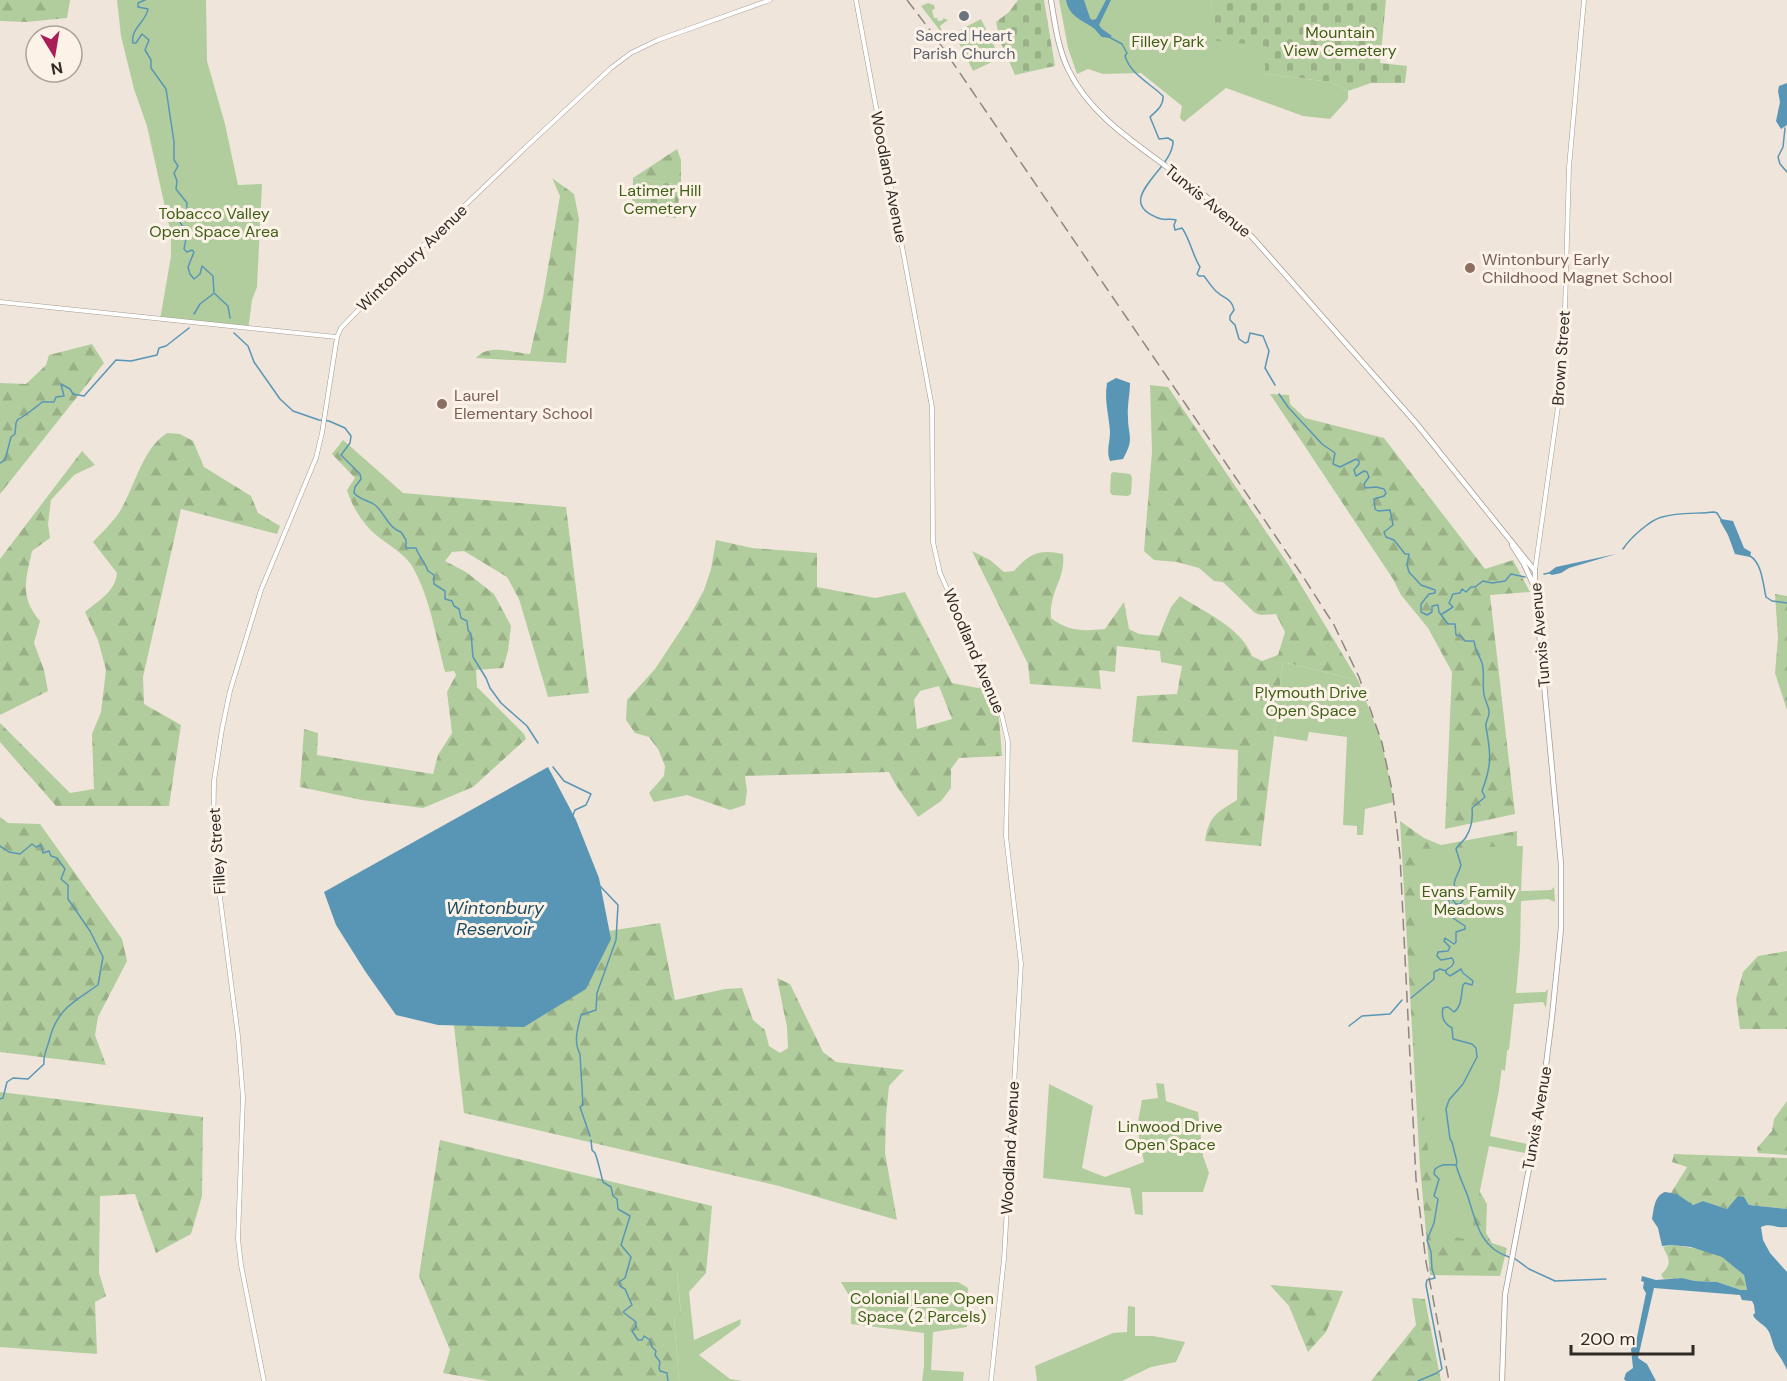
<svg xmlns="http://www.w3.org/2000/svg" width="1787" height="1381" font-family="'DM Sans',sans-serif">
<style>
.grass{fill:url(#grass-tufts)}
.forest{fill:url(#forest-firs);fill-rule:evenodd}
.cemetery{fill:url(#cemetery-stones)}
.park{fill:#b2cd9d}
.water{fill:#5996b6}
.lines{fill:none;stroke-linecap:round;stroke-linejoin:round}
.stream{stroke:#5996b6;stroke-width:1.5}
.tertiary-casing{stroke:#a49b92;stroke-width:5}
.secondary-casing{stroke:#a49b92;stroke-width:6}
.tertiary{stroke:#fff;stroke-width:4}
.secondary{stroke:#fff;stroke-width:4.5}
.rail{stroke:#8e8780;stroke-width:1.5;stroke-dasharray:12 6;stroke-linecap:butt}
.worship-dot{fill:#6b7280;stroke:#fcf2e8;stroke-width:2}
.education-dot{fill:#8d6e63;stroke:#fcf2e8;stroke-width:2}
.labels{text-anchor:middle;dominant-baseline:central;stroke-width:6;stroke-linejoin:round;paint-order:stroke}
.park-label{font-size:16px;fill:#3d6015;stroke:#fcf2e8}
.worship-label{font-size:16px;fill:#5b616d;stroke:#fcf2e8}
.street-label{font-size:16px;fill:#2e2a26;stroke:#fcf2e8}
.education-label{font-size:16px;fill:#785e54;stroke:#fcf2e8;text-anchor:start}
.water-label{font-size:18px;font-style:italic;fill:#1b4c63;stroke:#fcf2e8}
</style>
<defs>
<pattern id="grass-tufts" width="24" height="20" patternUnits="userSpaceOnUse" patternTransform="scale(1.5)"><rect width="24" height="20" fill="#b2cd9d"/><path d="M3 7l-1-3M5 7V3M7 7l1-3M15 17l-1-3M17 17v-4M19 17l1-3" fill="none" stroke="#99b087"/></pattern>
<pattern id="forest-firs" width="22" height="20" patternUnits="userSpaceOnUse" patternTransform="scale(1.5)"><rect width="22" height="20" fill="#b2cd9d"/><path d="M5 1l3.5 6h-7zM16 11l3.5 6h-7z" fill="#99b087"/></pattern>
<pattern id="cemetery-stones" width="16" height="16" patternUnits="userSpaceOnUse" patternTransform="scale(1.5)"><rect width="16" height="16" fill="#b2cd9d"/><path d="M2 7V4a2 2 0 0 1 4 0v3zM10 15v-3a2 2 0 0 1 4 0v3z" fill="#99b087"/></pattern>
</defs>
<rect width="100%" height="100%" fill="#efe5db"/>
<!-- grass -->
<polygon class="grass" points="928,3 934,5 935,9 932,10 934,18 937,18 938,21 943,20 943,18 948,20 940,26 942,31 946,32 951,30 948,41 921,6"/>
<!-- forest -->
<g class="forest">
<polygon points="0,0 70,0 67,18 26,22 0,21"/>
<polygon points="677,149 681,160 681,185 633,178"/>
<path d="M552,178L574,194L579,219L566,363L476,358C489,343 512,353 530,354L543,297L560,196Z"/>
<polygon points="92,344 104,363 0,494 0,383 26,384 46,365 49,355"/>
<path d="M1150,385L1168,387L1290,567L1358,680L1283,662L1261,846L1205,841C1209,816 1216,813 1237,800L1238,750L1132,742L1137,696L1177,694L1182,666L1161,662L1160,651L1117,646L1115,672L1099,670L1101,689L1030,684L1028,664L972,551L990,560L1004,572L1014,571C1030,553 1039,549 1063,554C1066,578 1049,591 1051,618C1069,632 1083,631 1105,629L1124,602L1129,629L1139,634L1159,636L1171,607L1180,596C1205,613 1241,627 1252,656L1262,661L1278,655L1285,632L1276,614L1261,615L1255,613L1223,582L1214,581L1199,568L1177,562L1154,560L1144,551L1152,452Z"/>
<polygon points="1270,394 1289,395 1290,404 1305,418 1384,438 1485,569 1513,560 1530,592 1490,595 1515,814 1445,829 1452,672 1428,628 1401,595 1393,579"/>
<path d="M167,433L180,434L193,441L204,467L251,496L258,513L280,526L277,534L181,509L143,677L144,704L181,725L169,806H56L0,742V723L70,793L94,789L92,734L101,712L106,670L98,640L85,612C99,600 115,592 117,573L93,542C100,534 109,526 116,517C134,493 140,450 167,433Z"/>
<path d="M343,440L403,493L566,507L589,693L548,697L519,599L507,577L464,551L452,552L445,561L466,572L494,594L511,626L508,651L503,668L476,670L477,687L524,734L526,739L473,787L423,808L362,800L300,787L304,729L318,733L317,755L433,774L438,755L452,733L447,692L456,675L454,671L445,672C436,637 430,597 412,566C401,549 379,541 367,526C358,516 351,503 347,490L355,478L332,454Z"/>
<path d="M82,451L95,465L74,475L51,500L48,524L50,538L32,551C26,580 19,596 40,621L34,643L44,670L48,691L0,715V559Z"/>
<path d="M716,540L752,548L817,553V587L875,598L905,592L952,683L978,688L985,685L999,718L1002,756L959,758L951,769V788L941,801L918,817C908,801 897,789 889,772L745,776L747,791L745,805L730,810L687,795L654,802L649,793L664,776L665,766L658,749L649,737L635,733L626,720L627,700L655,669L688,619L704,590L711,569ZM939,686L952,719L917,729L914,700L920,691Z"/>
<polygon points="1775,594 1787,596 1787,710 1775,673 1778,638"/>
<polygon points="0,817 8,823 40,824 122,939 127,961 98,1017 95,1035 106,1065 0,1052"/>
<polygon points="1400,821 1424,838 1441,845 1517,831 1516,966 1505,1071 1494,1066 1479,1190 1487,1204 1486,1233 1492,1243 1507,1248 1500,1276 1430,1275 1420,1167"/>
<polygon points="660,923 675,1000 725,989 742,988 753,1020 765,1030 769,1046 780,1053 788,1048 787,1027 777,978 790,984 823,1052 836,1062 904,1070 889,1086 886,1116 885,1153 897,1220 779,1186 464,1113 447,965 583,935"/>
<polygon points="1787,951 1787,1029 1740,1029 1736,999 1743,972 1758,956"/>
<polygon points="0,1092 203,1117 202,1196 191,1234 156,1253 135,1194 100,1196 99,1273 106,1296 95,1302 97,1354 0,1347"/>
<polygon points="1787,1101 1787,1155 1758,1153 1757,1148 1772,1131 1774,1119"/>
<polygon points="440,1140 712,1206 706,1273 677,1272 681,1315 674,1317 679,1381 488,1381 443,1373 450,1350 419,1276"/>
<path d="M1674,1154L1787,1158V1209L1749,1205L1747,1201L1733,1203L1727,1209L1703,1201L1693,1205C1685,1201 1680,1195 1671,1193L1687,1167L1672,1162Z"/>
<path d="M1672,1245C1683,1246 1719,1252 1727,1259C1733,1264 1737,1270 1744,1275L1747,1290H1741L1717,1282L1695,1281L1682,1278L1664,1279L1661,1275C1672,1263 1670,1261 1663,1247Z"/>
<polygon points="1270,1285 1343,1291 1326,1332 1308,1352 1289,1306"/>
<polygon points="1412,1298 1425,1299 1441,1381 1371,1381 1416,1325"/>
</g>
<!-- cemetery -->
<g class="cemetery">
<polygon points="1018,0 1044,0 1055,66 1015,75 1000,41 996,22 1009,12"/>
<polygon points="1212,0 1386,0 1380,63 1407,66 1405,83 1371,83 1348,91 1331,82 1265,74 1209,40"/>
<polygon points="633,178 681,185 676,218 632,211"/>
</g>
<!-- park -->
<g class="park">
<polygon points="117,0 206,0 207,61 225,124 238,185 262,184 257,287 252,300 248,330 160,320 171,256 171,234 147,126 134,89 121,36"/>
<polygon points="1059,0 1212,0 1210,40 1265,46 1265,74 1331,82 1348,91 1348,99 1330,119 1303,116 1226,88 1184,122 1180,118 1182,106 1141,73 1103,74 1088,69 1077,74 1068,48"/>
<polygon points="981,19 1000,58 973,71 954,33"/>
<polygon points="1113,472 1130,474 1132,477 1131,494 1128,496 1112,495 1110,492 1111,474"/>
<polygon points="1283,662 1358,680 1382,743 1394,802 1365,809 1363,835 1357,835 1357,826 1343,825 1347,737 1309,732 1307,741 1274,736"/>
<polygon points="1518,846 1523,846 1521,891 1551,890 1554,887 1555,902 1548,899 1521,901 1520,948 1516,993 1545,992 1548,989 1546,1008 1543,1002 1514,1004 1509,1050 1504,1050 1499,1090 1490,1136 1527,1144 1525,1153 1489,1146 1470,1240 1438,1234 1417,1056 1417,1052 1422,1052 1416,849"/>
<polygon points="1156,1083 1164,1084 1166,1101 1198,1112 1203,1156 1209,1173 1203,1192 1142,1192 1143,1215 1135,1214 1130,1188 1043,1178 1049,1084 1093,1106 1082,1168 1105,1177 1144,1162 1137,1127 1142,1100 1158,1098"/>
<polygon points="677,1271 706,1273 689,1292 694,1340 741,1319 740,1325 699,1355 730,1379 743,1381 679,1381 674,1316 681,1314"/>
<polygon points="841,1282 958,1282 968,1288 967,1327 933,1332 931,1370 964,1372 963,1381 922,1381 924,1366 924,1333 851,1324 851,1299"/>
<polygon points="1128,1306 1135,1307 1135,1336 1153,1336 1185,1342 1176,1362 1151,1367 1122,1381 1037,1381 1035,1366 1113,1333 1127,1332"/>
</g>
<!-- water -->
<g class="water">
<path d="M1066,0H1084L1090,18L1092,20L1096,19L1106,0H1111L1099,25L1102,29L1112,36L1109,38L1102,37C1098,34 1096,29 1092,27C1080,19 1069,16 1066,0Z"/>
<polygon points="1787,83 1787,125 1781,129 1776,121 1780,102 1778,91 1779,86"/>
<path d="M1116,378L1130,383C1130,394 1127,406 1128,417C1128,437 1135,438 1123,459L1110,461C1106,451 1110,442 1110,432C1109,414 1104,402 1107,383Z"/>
<polygon points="1721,519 1733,521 1744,548 1751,552 1750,557 1735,554 1728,535 1720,521"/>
<polygon points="1616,554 1569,568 1561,573 1552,575 1548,573 1556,567"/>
<polygon points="548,767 576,820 599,878 611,939 586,989 524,1027 438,1025 396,1015 365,971 336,925 324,892"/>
<path d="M1665,1192L1677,1194L1693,1205L1703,1201L1727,1209L1738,1196L1744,1197L1749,1205L1787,1209V1227C1777,1229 1770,1222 1761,1227L1763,1240L1770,1253L1787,1272V1370C1784,1363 1782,1360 1778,1354C1773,1348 1772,1338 1769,1332C1765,1324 1756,1322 1753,1315L1755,1313L1754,1305L1752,1301L1742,1300L1740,1295L1654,1288L1638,1358L1647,1364L1656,1381H1626L1624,1379L1626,1373L1633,1368L1631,1349L1636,1342L1646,1293L1643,1288L1644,1282L1641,1281L1642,1276L1656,1280L1682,1278L1695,1281L1717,1282L1741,1290H1747L1744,1275L1722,1257L1691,1247L1672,1245L1662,1246L1658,1228L1652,1219C1654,1209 1654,1196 1665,1192Z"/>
</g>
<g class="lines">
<!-- stream -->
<g class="stream">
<path d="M145,0L138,3V7L148,9C146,22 130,29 133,43H136L142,34L149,40L145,50L151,60V68L166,89L174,142V160L178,166L174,173L177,181L176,189L187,203V209L179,215L178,219C188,236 188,228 184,249L187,252L192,250L194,252L188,267L190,274L194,279L200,274L202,266L213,276L214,293L228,306L230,318"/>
<path d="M1109,37L1122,44L1127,53L1125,56C1131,75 1150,83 1163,96C1164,106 1156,111 1150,117L1159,139L1168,138L1173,141C1174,169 1111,200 1158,218C1164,221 1170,218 1176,220L1174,225L1175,230L1182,228C1190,239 1192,254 1200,267L1197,274L1199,276H1204C1208,281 1212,288 1217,292C1224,299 1232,298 1234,310L1230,316V320L1235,325L1239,339L1245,343L1248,342L1250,333L1263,336L1269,351L1265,368L1275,385"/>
<polyline points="1785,128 1783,147 1778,157 1780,164 1787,172"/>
<polyline points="194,314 200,304 213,294"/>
<path d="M234,333L248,346L254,362L280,399L293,411L319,420L329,421L345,428L351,436L350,443L341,455L360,474L361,479L355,487L354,493C360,500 368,500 375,505C384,512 389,529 401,532L406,540V548H416C419,557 425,562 428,571L434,575V584L445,591V599L452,601L454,606L459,609L461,618L467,621L468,630L471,634L473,657L486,678L490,688L501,703L527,726L538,743"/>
<path d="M1279,394L1288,407L1322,444L1335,453L1333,464L1340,467L1356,459L1359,461V464L1354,470L1356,476L1364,471L1367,472L1369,477L1364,484L1365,488L1376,487L1384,489L1386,493L1384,496L1374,499L1375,509L1378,511L1390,510L1393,525L1384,532L1386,537L1394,540L1405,554H1409L1407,565L1409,572L1421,585L1435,590V593L1429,594L1421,604V612L1427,615L1432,612V606L1438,605L1439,612L1448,624H1455L1456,635L1461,636L1465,641H1474C1475,652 1479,654 1482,663C1485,674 1482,685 1484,695C1485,701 1490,708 1489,713C1489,718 1485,722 1486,727C1491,754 1492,765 1482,791L1485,797L1472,808C1473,818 1471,829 1466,837C1463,842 1459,844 1456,849L1461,865C1458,876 1451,881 1456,892L1464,894L1465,898L1460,904H1456L1452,899H1449V910L1453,918L1465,926V929L1456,932V942L1454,944L1445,938L1444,941L1450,947L1448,951L1438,952L1437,956L1441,960L1452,958L1454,962L1452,966L1446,970V973L1450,976L1461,969L1463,973L1473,981L1472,985L1465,983L1463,985C1461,995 1462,1006 1454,1012L1448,1007L1443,1008C1441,1018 1444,1023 1452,1028L1453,1039L1472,1044L1476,1048L1477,1057L1463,1084L1449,1100L1446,1109L1450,1139L1452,1142L1457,1162L1456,1165C1447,1165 1443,1163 1435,1169L1434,1174L1439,1179L1434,1196L1438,1199L1434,1223L1427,1240L1431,1252L1432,1269L1435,1278L1427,1280L1426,1285L1442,1369L1437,1373L1418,1381"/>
<path d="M0,463L5,460L11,437L15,434L16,423L18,419C21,419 40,404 42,402H54L56,397L64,396L61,384L70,389L73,394L84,396L116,360L131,361L157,355L159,348L166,346L189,328"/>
<path d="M1623,549C1630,538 1650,520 1662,517C1679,512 1697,514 1714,512L1717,513L1722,521"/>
<path d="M1750,556C1762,563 1763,584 1766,597L1772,601L1787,603"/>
<polyline points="1544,574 1549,573"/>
<polyline points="1442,614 1453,607 1449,603 1453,594 1460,593 1462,589 1466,592 1471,587 1475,587 1483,581 1492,583 1505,581 1511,574 1525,577"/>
<polyline points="553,767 564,781 591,794 586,805 575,810 573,815"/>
<path d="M0,846L9,852L20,854L32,844L36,847L41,845L43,853L49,851L51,856L57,858L65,869L61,879L68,885V899L90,931L103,957L98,985C72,1003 57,1009 49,1041C47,1049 43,1055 44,1064L28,1079L13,1078L7,1082L3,1098L0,1099"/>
<polyline points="1411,998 1434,979 1434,972 1440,969 1446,971"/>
<polyline points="1349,1026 1362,1016 1390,1014 1402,1000"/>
<path d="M590,1136L580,1107L583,1105L580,1054C573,1041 578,1028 581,1015L596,1010L597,993L616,940L618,905L600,886"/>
<path d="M591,1140L592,1150L595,1153C599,1164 600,1171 603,1182L611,1187L613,1196L617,1199L618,1209L630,1216L621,1245L631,1257L625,1278L619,1282L620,1286L625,1289L632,1305L623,1312L636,1322V1327L632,1331L638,1340H642L644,1336L650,1340L652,1347L656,1351L655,1355L660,1362L659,1368L660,1371L667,1373L668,1381"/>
<path d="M1456,1165C1459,1176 1464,1186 1468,1197C1476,1222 1480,1248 1509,1257"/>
<polyline points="1514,1258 1529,1269 1555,1281 1606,1279"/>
</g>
<!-- tertiary casing -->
<g class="tertiary-casing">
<g id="tertiary">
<polyline points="856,0 932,407 933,542 940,573 1000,708 1008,742 1006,836 1021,964 1004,1259 991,1381"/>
<polyline points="0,302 336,337"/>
<polyline points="1535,570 1558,407 1565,310 1569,167 1584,0"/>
<polyline points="264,1381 241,1265 238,1239 243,1097 238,1036 213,843 214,781 222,729 230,691 261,590 316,458 322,433 337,337 341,328 389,278 526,147 611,68 631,53 658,40 770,0"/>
</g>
</g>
<!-- secondary casing -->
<g class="secondary-casing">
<g id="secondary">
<path d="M1051,0C1055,24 1058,49 1069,71C1091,116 1137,144 1175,173C1202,193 1229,214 1253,238L1416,423L1535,571V588L1561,864V928L1552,1017L1541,1105L1505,1295L1502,1381"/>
<polyline points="1512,545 1524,564 1535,588"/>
</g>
</g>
<!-- tertiary -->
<use href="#tertiary" class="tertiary"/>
<!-- secondary -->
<use href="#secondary" class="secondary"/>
<!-- rail -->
<polyline class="rail" points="907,0 936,38 1302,575 1334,625 1359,677 1382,743 1393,795 1400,856 1416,1179 1426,1262 1449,1381"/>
</g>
<!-- markers -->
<circle class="worship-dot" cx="964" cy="16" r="6"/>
<g class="education-dot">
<circle cx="1470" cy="268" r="6"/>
<circle cx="442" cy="404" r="6"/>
</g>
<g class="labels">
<!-- park labels -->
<g class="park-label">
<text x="1340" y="32">Mountain<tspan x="1340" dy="18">View Cemetery</tspan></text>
<text x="1168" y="41">Filley Park</text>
<text x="660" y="190">Latimer Hill<tspan x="660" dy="18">Cemetery</tspan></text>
<text x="214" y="213">Tobacco Valley<tspan x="214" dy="18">Open Space Area</tspan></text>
<text x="1311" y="692">Plymouth Drive<tspan x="1311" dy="18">Open Space</tspan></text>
<text x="1469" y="891">Evans Family<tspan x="1469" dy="18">Meadows</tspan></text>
<text x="1170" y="1126">Linwood Drive<tspan x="1170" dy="18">Open Space</tspan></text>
<text x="922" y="1298">Colonial Lane Open<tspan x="922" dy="18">Space (2 Parcels)</tspan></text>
</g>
<!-- worship labels -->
<g class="worship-label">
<text x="964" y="35">Sacred Heart<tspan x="964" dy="18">Parish Church</tspan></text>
</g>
<!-- street labels -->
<g class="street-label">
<text transform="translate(889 177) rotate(79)">Woodland Avenue</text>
<text transform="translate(1208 201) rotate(39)">Tunxis Avenue</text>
<text transform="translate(412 258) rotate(-44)">Wintonbury Avenue</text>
<text transform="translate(1561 358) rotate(-86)">Brown Street</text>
<text transform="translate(1540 635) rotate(-95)">Tunxis Avenue</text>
<text transform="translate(974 651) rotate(67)">Woodland Avenue</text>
<text transform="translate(217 851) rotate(-94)">Filley Street</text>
<text transform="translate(1537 1118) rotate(-80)">Tunxis Avenue</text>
<text transform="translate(1010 1148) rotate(-87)">Woodland Avenue</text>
</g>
<!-- education labels -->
<g class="education-label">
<text x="1482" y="259">Wintonbury Early<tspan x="1482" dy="18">Childhood Magnet School</tspan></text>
<text x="454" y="395">Laurel<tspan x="454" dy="18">Elementary School</tspan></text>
</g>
<!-- water labels -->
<g class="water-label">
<text x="495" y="908">Wintonbury<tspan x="495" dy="21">Reservoir</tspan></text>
</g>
</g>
<!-- north arrow -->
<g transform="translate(54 54) rotate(169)"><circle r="28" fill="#fcf2e8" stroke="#aaa29a" stroke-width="1.5"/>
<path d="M0-4.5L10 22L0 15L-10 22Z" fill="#ab1d59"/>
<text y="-9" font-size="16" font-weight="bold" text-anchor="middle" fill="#2e2a26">N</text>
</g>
<!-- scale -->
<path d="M1571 1345v9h122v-9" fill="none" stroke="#2e2a26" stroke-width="3"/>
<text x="1580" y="1345" font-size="18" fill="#2e2a26" stroke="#fcf2e8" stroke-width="4.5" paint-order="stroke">200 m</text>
</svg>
